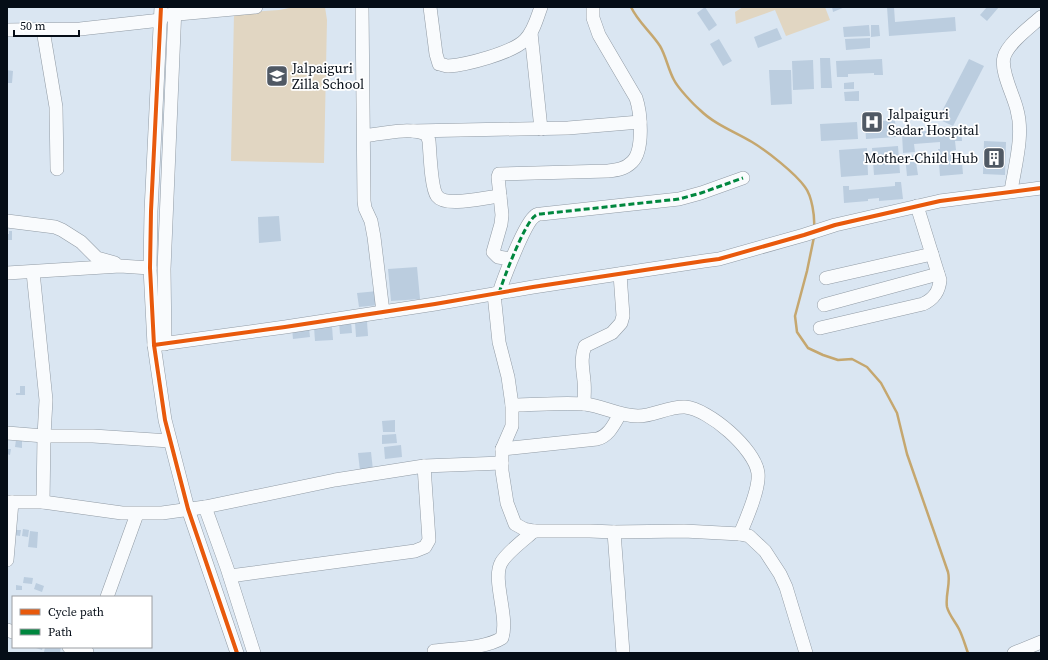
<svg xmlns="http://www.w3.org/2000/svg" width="1048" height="660" font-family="'Source Serif 4',serif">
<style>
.green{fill:#e1d6c2}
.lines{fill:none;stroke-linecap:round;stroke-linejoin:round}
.stream{stroke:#c5a76f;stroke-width:2.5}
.building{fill:#bbcddf}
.minor-casing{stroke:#919ba5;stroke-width:14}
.minor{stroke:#f9fbfd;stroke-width:13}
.quiet{stroke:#00873e;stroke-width:3;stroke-dasharray:6 3;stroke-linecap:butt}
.cycleway-casing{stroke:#fff;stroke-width:6}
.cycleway{stroke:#e8590c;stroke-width:4}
.labels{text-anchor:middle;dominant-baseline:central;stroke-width:3.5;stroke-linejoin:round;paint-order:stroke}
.poi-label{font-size:14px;fill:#050d17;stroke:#fff;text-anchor:start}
</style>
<rect width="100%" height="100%" fill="#dae6f2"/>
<!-- green -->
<g class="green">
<polygon points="294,7 325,7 327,20 324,163 231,161 234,13 279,10"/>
<polygon points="743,7 825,7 830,20 786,36 775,10 736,24 735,12"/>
</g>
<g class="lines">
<!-- stream -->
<g class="stream">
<path d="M631,7C638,22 651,32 660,46C666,56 668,69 674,80C678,88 693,104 700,110C714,124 735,132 752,142C767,151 795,173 805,187C812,196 815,217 814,228"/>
<path d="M814,237L807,271L795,316L797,332L808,348L823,355L838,360L852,359L867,367L881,383L897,413L907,454L948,572C951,583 945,595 947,607C949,615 955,621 959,629C963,637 965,645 968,653"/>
</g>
</g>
<!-- building -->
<g class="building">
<polygon points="705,7 717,25 709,31 697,13"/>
<polygon points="832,7 845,7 833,12"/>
<polygon points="887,7 894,7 895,22 955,17 956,31 889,36"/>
<polygon points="987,7 999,7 987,21 980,15"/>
<polygon points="869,25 870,36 844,37 843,27"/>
<polygon points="871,25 879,25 880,36 871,37"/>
<polygon points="777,28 782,39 758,48 754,37"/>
<polygon points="870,38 870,48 846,50 845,39"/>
<polygon points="719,39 732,61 723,66 710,44"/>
<polygon points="820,58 830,58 832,88 821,88"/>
<polygon points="882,59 883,75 874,75 874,73 848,74 848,77 837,77 836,61"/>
<polygon points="969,59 984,66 953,126 938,119"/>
<polygon points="813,60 814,89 793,90 792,61"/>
<polygon points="7,70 13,71 12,83 7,83"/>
<polygon points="769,70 791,70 792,104 771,105"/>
<polygon points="854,82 854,89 844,89 844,83"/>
<polygon points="859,91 859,101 845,101 844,92"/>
<polygon points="895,120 896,137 866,139 865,122"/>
<polygon points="857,122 858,139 821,141 820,124"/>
<polygon points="961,128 962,141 955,141 956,150 951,151 953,164 962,163 963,174 940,176 938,149 940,149 940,142 914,144 915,152 903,153 902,133"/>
<polygon points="984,141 1006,142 1005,175 983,174"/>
<polygon points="898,146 900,173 874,175 872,148"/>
<polygon points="867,148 868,175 841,177 839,150"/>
<polygon points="915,155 918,175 907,176 905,156"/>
<polygon points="895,182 901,182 903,199 879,201 879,198 868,199 868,201 844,203 843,186 849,186 849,190 895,186"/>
<polygon points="279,216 281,241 259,243 258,217"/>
<polygon points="9,231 12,231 12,240 7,240 7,234 9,234"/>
<polygon points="417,267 420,299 391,301 388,269"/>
<polygon points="378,291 379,305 359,307 357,293"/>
<polygon points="351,321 352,333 340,334 339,322"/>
<polygon points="367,321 368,336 356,337 355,322"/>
<polygon points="332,326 333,340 315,341 314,327"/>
<polygon points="309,328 310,337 293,339 292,329"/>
<polygon points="20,386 25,386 25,395 16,395 16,393 20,393"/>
<polygon points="395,420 395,432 383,432 382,421"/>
<polygon points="396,434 397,443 382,444 382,435"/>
<polygon points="16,440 22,441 22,448 15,447"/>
<polygon points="401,445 402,457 385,459 384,447"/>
<polygon points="7,449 11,449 10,455 7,454"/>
<polygon points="371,452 373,470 360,471 358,453"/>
<polygon points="23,529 29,530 28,537 22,536"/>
<polygon points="15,530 21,530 20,536 14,535"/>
<polygon points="30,531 38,532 37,548 28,547"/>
<polygon points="24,577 33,578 32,584 23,583"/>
<polygon points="36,583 44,586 42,592 34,589"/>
<polygon points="16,585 22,586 22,590 16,590"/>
<polygon points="33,647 43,647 42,650"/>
<polygon points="45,647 61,647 60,653 44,652"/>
</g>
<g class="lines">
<!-- minor casing -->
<g class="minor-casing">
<g id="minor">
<polyline points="161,7 151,211 150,268 154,345 165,420 188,509 237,653"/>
<polyline points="362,7 364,201 365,208 371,221 374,237 383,312"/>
<path d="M430,7L436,54L439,64C442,64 445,66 448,66C466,65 512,53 525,40C534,31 537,18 541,7"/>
<polyline points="167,15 256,7"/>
<polyline points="7,30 80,29 161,20"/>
<polyline points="43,30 56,107 57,169"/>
<polyline points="531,33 541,129"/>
<polyline points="413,131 568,128 640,122"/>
<path d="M364,136C381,134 412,126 427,135L429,141C430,152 431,188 437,196C446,208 486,197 500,196"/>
<path d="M1011,191C1015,165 1024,135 1017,110C1014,96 1000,71 1004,57C1008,43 1030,27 1041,17"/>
<polyline points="7,221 55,227 62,230 81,242 97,258 115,263"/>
<path d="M511,259L498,257L493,252L501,224L502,215L498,177L499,174L608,171C617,170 625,169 632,162C644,151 641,113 636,98L599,35L593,18V7"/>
<polyline points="33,272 46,400 44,436 43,502"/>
<polyline points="7,273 120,266 150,268"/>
<polyline points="826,278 932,254"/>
<path d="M499,293C503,280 525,222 535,216C536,214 539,214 541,214L679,199L701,193L743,178"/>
<polyline points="494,294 499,342 508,377 512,405 512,426 502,449 502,471 507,503 515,524 524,529 534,531 590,531 614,532 684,531 740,534 749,536 765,551 780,574 786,587 806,653"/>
<polyline points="824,305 938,274"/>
<path d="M820,328L923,304C934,299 939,292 940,280L917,206"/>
<polyline points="165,344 164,269 175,7"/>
<polyline points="154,345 285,327 435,304 533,287 704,261 719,259 804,235 835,225 940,201 1041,188"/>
<path d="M584,404C584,396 585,389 584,381C583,369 580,358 585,346L612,333L621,323L623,316L620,274"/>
<path d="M512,405C536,405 561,402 585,404C603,406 619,416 638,416C654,416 669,406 685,407C709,409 755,449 758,473C760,488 746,520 740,534"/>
<polyline points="7,433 44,436 93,436 170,441"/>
<path d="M502,449L597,439C609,436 614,424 620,414"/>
<polyline points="7,502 43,502 122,513 162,513 205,507 335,480 424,466 502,463"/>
<polyline points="205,507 227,568 254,653"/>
<polyline points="614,532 623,653"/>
<polyline points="7,560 12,502"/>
<polyline points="230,576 415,551 425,547 429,540 424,466"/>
<polyline points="107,597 137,514"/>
<polyline points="7,630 13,632"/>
<polyline points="69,647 87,652"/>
<path d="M434,651C454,648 484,649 502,638C509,617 492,580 501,563C506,553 525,539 534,531"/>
<polyline points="1014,653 1041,642"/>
</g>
</g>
<!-- minor -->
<use href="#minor" class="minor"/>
<!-- quiet -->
<path class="quiet" d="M499,293C503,280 525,222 535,216C536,214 539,214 541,214L679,199L701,193L743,178"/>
<!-- cycleway casing -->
<g class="cycleway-casing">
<g id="cycleway">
<polyline points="161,7 151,211 150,268 154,345 165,420 188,509 237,653"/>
<polyline points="154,345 285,327 435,304 533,287 704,261 719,259 804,235 835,225 940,201 1041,188"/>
</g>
</g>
<!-- cycleway -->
<use href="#cycleway" class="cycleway"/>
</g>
<!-- icons -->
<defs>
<g id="school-square" transform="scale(1.15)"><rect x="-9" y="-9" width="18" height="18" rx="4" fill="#505964" stroke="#fff"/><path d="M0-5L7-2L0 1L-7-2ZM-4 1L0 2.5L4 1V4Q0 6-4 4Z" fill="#fff"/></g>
<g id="hospital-square" transform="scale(1.15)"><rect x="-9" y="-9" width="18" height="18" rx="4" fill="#505964" stroke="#fff"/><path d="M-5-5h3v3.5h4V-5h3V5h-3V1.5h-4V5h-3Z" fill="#fff"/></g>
<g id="building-square" transform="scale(1.15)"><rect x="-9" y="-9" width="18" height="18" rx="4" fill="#505964" stroke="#fff"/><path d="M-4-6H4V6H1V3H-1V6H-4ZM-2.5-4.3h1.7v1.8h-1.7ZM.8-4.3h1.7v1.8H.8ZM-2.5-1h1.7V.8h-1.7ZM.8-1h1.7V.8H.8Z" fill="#fff"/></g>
</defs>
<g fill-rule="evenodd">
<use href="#school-square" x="277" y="76"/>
<use href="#hospital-square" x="872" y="122"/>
<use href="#building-square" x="994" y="158"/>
</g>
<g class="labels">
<!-- poi labels -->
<g class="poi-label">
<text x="292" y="68">Jalpaiguri<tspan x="292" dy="16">Zilla School</tspan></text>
<text x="888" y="114">Jalpaiguri<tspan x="888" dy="16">Sadar Hospital</tspan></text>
<text x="978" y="158" text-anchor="end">Mother-Child Hub</text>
</g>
</g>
<!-- border -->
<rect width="1048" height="660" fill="none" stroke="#050d17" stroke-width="16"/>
<!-- legend -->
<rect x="12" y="596" width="140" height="52" fill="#ffffff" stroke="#9b9ea2"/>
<rect x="20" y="609" width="20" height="6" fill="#e8590c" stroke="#9b9ea2"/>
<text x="48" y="616" font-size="12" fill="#050d17">Cycle path</text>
<rect x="20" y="629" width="20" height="6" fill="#00873e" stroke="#9b9ea2"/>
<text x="48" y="636" font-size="12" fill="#050d17">Path</text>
<!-- scale -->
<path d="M14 30v6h65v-6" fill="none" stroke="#050d17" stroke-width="2"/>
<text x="20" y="30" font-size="12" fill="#050d17" stroke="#ffffff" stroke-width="3" paint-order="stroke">50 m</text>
</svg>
